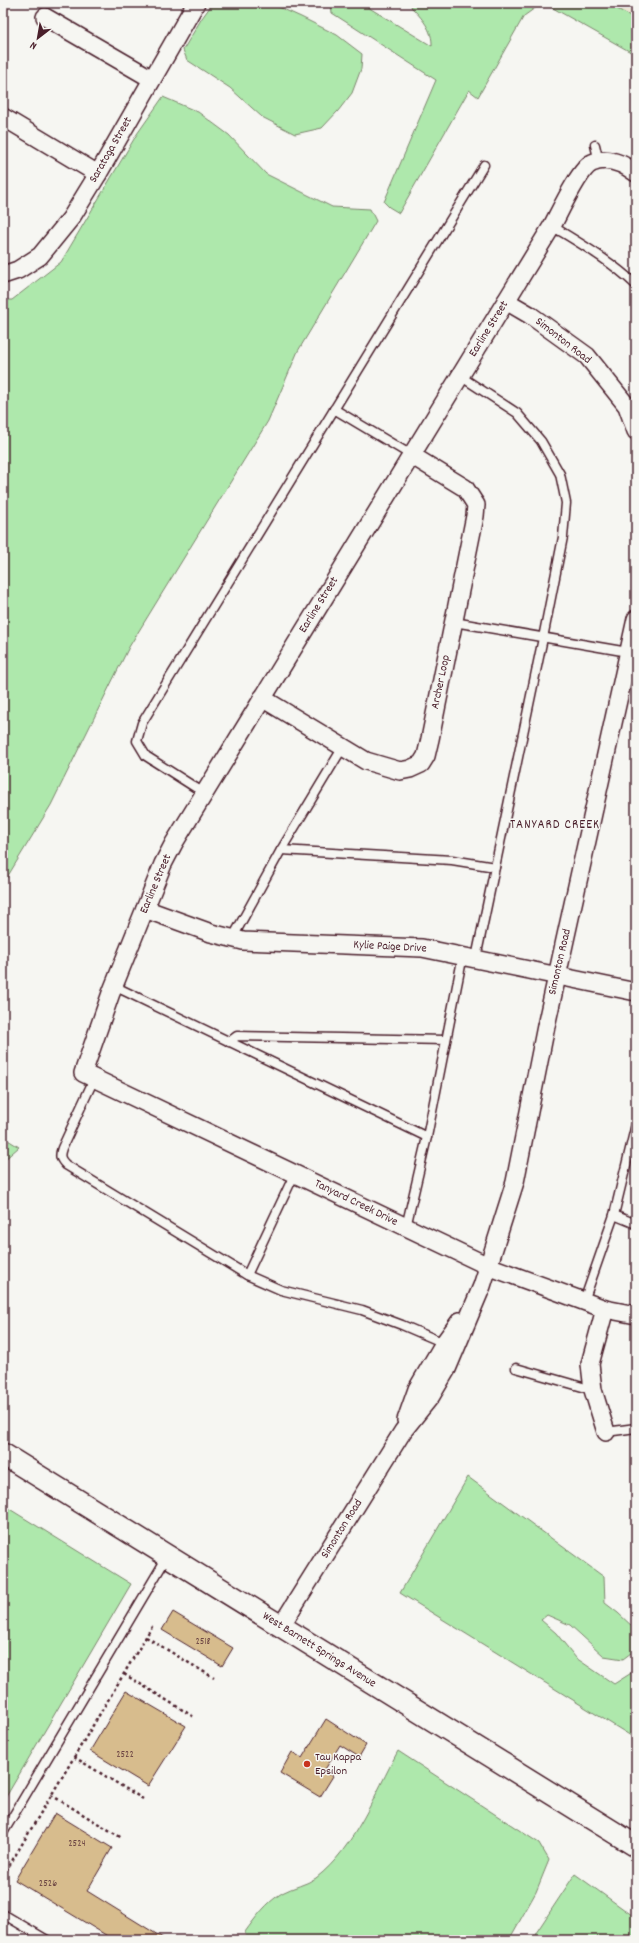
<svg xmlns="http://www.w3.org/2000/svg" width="639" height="1943" font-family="Dekko,sans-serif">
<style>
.built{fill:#ede5d4}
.green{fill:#aee8ac;stroke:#7c846c}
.building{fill:#d7bc8d;stroke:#4a1f2b}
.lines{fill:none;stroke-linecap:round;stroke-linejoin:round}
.service-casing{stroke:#4a1f2b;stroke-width:11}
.minor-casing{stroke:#4a1f2b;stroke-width:20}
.tertiary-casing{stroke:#4a1f2b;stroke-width:24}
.path{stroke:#4a1f2b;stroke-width:2.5;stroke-dasharray:3 3;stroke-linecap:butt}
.service{stroke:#f6f6f2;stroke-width:8}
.minor{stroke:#f6f6f2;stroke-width:17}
.tertiary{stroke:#f6f6f2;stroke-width:21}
.poi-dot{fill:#c8321e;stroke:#f6f6f2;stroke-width:1.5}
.labels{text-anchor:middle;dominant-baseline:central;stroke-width:3;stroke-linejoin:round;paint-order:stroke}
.number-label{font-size:10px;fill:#6d4644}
.street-label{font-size:12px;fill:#4a1f2b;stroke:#f6f6f2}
.poi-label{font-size:12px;fill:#4a1f2b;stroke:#f6f6f2;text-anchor:start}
.neighbourhood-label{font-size:13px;letter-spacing:1px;fill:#4a1f2b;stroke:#f6f6f2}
</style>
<rect width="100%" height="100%" fill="#f6f6f2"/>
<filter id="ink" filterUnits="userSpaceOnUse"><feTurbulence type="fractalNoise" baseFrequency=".025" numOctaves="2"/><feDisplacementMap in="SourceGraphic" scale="8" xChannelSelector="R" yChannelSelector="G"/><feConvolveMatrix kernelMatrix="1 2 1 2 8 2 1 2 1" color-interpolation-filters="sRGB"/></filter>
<g filter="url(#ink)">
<!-- built -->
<polygon class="built" points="606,3 636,3 636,19"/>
<!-- green -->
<g class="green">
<polygon points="213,3 270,3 301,17 337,35 362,54 361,69 352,93 338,111 322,128 295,134 262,117 230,88 187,60 183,50 202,18"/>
<path d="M331,3H361L432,46C433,30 421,17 411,7L413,3H542L524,16L478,97L469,90L399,213L389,207L384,202L436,80L332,13Z"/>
<polygon points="544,3 606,3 636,19 636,55"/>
<polygon points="163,97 198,112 229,135 266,174 332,207 370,209 376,221 298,351 268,421 129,647 51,805 3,884 3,300 12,300 61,262 137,134"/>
<polygon points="3,1137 19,1147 3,1161"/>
<polygon points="468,1477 604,1577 605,1603 618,1613 634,1628 635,1650 623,1659 604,1656 570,1625 547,1615 541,1620 556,1633 576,1658 614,1684 636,1670 636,1739 400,1593"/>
<polygon points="3,1505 131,1584 3,1802 3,1695 6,1632 3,1630"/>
<path d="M398,1751L539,1843L549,1860L536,1892L509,1940H246L245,1932C256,1917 266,1903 282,1893C293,1887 306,1885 316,1878C355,1848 375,1793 398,1751Z"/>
<polygon points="575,1874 636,1918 636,1940 533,1940 536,1933"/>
</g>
<!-- building -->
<g class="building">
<polygon points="173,1612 233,1648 222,1666 162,1630"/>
<polygon points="126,1691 186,1726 148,1786 90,1751"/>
<polygon points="326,1719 366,1745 359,1757 340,1745 324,1771 333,1776 320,1797 280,1773 292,1752 302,1758"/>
<polygon points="55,1813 112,1848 87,1891 166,1940 114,1940 15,1880"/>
</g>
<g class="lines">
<!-- service casing -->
<g class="service-casing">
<g id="service">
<polyline points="595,145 599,162"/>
<path d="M552,226C581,244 611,261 636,285"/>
<polyline points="460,376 517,413 541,441 560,474 566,503 563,537 543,638 476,958"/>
<polyline points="334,409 411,455"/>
<polyline points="454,622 628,652"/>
<polyline points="204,793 146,756 137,741 142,723 484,165"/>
<polyline points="281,850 452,860 495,867"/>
<polyline points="232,939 281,850 343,747"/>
<polyline points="114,986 427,1137"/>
<polyline points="229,1042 237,1036 446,1040"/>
<path d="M94,1079L62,1148C59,1156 60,1159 66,1165L247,1275L281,1290L362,1310L402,1325L444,1343"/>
<polyline points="614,1215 636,1224"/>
<polyline points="406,1227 427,1137 463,955"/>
<polyline points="247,1275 295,1173"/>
<polyline points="584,1301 614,1215 636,1124"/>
<polyline points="516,1368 593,1390"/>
<polyline points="606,1432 636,1428"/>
<polyline points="3,1833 167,1557"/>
<polyline points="3,1914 47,1940"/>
</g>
</g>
<!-- minor casing -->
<g class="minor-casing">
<g id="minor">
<polyline points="45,17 152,79"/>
<polyline points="3,117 98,174"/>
<path d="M636,173C624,164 607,156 592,163C580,168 559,213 552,226L174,843L163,864L111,993L83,1073L488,1266L605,1309L636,1315"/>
<polyline points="3,275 18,270 40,256 71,218 98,174 196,3"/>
<polyline points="506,301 530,315 587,356 627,406 636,431"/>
<polyline points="262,698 366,761 400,771 410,769 421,764 426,756 430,739 475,516 476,505 465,488 411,455"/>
<polyline points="145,909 211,933 243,941 422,948 636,992"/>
<polyline points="605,1309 590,1364 593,1390 606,1432"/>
<polyline points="406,1420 417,1389 444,1343 460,1321"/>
<polyline points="281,1626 403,1431 431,1396 447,1369 482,1286 515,1182 546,1026 636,619"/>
</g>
</g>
<!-- tertiary casing -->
<g class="tertiary-casing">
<polyline id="tertiary" points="3,1454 636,1846"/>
</g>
<!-- path -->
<g class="path">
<polyline points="146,1637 214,1678"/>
<polyline points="124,1674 194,1717"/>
<polyline points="74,1757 143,1799"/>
<polyline points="51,1795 122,1838"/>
<polyline points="3,1876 153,1625"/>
</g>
<!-- service -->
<use href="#service" class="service"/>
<!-- minor -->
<use href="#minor" class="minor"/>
<!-- tertiary -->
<use href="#tertiary" class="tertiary"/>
</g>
</g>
<!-- markers -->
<circle class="poi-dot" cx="307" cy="1764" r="4"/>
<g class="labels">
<!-- number labels -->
<g class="number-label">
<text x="203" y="1642">2518</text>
<text x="125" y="1755">2522</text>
<text x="77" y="1844">2524</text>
<text x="48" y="1884">2526</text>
</g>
<!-- street labels -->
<g class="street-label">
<text transform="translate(111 150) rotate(-60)">Saratoga Street</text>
<text transform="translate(489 329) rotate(-58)">Earline Street</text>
<text transform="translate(563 341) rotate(38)">Simonton Road</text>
<text transform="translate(319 605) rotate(-58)">Earline Street</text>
<text transform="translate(441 682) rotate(-78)">Archer Loop</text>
<text transform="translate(156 884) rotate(-67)">Earline Street</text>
<text transform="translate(390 947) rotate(3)">Kylie Paige Drive</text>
<text transform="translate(560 962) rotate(-77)">Simonton Road</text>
<text transform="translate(356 1203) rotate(26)">Tanyard Creek Drive</text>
<text transform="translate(342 1529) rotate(-58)">Simonton Road</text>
<text transform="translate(319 1650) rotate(32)">West Barnett Springs Avenue</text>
</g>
<!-- poi labels -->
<g class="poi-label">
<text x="315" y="1757">Tau Kappa<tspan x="315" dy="14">Epsilon</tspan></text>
</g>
<!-- neighbourhood labels -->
<g class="neighbourhood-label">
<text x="555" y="825">TANYARD CREEK</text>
</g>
</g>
<!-- margin -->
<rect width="639" height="1943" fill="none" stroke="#f6f6f2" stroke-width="16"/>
<rect x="8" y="8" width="623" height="1927" fill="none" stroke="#4a1f2b" stroke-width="1.5" filter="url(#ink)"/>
<!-- north arrow -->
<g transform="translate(38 38) rotate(211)" stroke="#f6f6f2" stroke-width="3" paint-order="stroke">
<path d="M0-3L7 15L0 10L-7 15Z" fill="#4a1f2b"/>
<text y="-6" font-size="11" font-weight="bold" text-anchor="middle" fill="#4a1f2b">N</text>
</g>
</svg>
